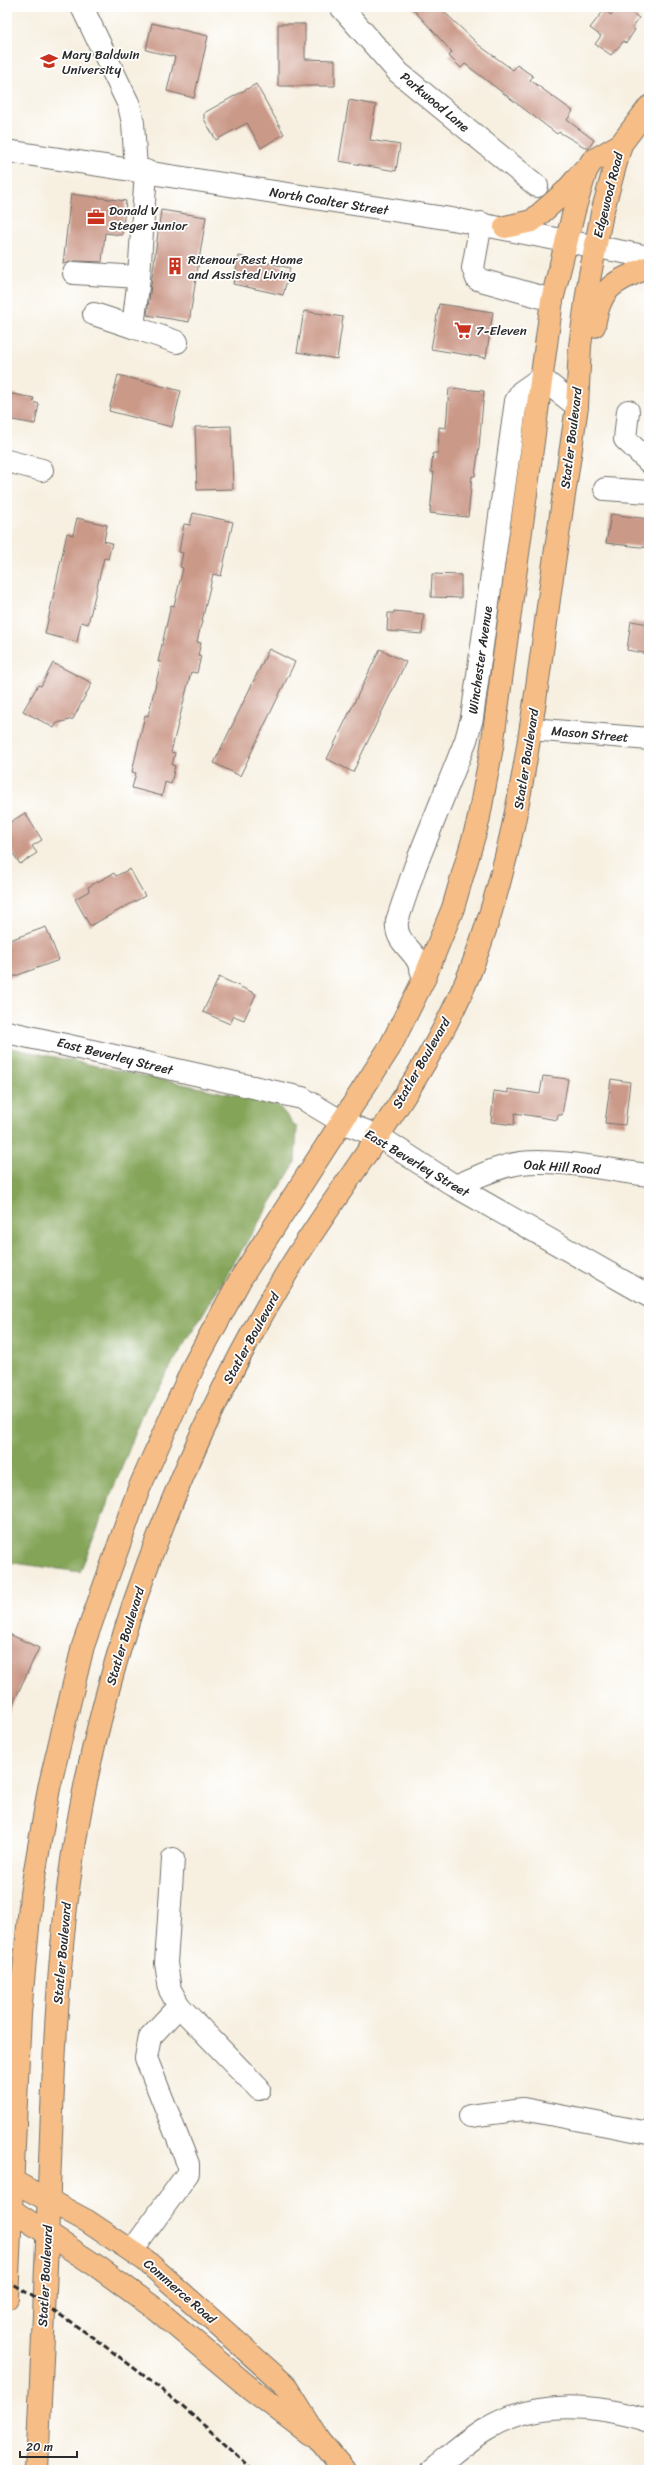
<svg xmlns="http://www.w3.org/2000/svg" width="656" height="2477" font-family="Sriracha,sans-serif">
<style>
.forest{fill:#84a458;stroke:#586842}
.building{fill:#cb9988}
.lines{fill:none;stroke-linecap:round;stroke-linejoin:round}
.minor-casing{stroke:#72706b;stroke-width:24}
.major-casing{stroke:#72706b;stroke-width:24}
.minor{stroke:#fff;stroke-width:22}
.major{stroke:#f6be86;stroke-width:22}
.rail{stroke:#2b2b2b;stroke-width:3;stroke-dasharray:6 3;stroke-linecap:butt}
.labels{text-anchor:middle;dominant-baseline:central;stroke-width:3.5;stroke-linejoin:round;paint-order:stroke}
.poi-label{font-size:13px;fill:#2b2b2b;stroke:#fff;text-anchor:start}
.street-label{font-size:13px;fill:#2b2b2b;stroke:#fff}
</style>
<rect width="100%" height="100%" fill="#fff"/>
<filter id="ink" filterUnits="userSpaceOnUse"><feTurbulence type="fractalNoise" baseFrequency=".025" numOctaves="2"/><feDisplacementMap in="SourceGraphic" scale="8" xChannelSelector="R" yChannelSelector="G"/><feConvolveMatrix kernelMatrix="1 2 1 2 8 2 1 2 1" color-interpolation-filters="sRGB"/></filter>
<filter id="wash" filterUnits="userSpaceOnUse"><feTurbulence type="fractalNoise" baseFrequency=".012" numOctaves="4" result="noise"/><feDisplacementMap in="SourceGraphic" scale="16" xChannelSelector="R" yChannelSelector="G"/><feGaussianBlur stdDeviation="0.9" result="paint"/><feColorMatrix in="noise" values="0 0 0 0 0 0 0 0 0 0 0 0 0 0 0 0 0 1.4 0 .05"/><feComposite in="paint" operator="in"/></filter>
<g filter="url(#wash)">
<rect width="100%" height="100%" fill="#f7f0e1"/>
<!-- forest -->
<polygon class="forest" points="7,1047 277,1104 297,1128 295,1163 146,1407 80,1572 7,1562"/>
<g id="blocks">
<!-- building -->
<g class="building">
<polygon points="411,7 439,7 480,46 513,70 517,65 533,76 530,80 573,111 567,120 594,140 588,149 559,132 557,134 465,64 461,68 449,56 452,52"/>
<polygon points="616,7 624,7 639,18 632,28 635,30 626,43 624,41 611,55 595,44 601,36 590,28 604,10 611,15"/>
<polygon points="152,23 208,36 194,98 167,91 175,57 146,50"/>
<polygon points="278,24 305,24 305,59 335,60 335,86 278,86"/>
<polygon points="256,84 284,134 261,148 247,123 216,140 204,119 204,113"/>
<polygon points="349,100 376,105 370,140 400,145 396,171 339,161"/>
<polygon points="71,194 126,201 122,235 105,233 102,262 75,261 63,264"/>
<polygon points="161,210 206,217 189,322 147,315"/>
<polygon points="239,256 290,268 283,295 233,284"/>
<polygon points="439,304 493,312 486,358 431,349"/>
<polygon points="304,311 343,317 337,359 297,352"/>
<polygon points="118,375 181,391 172,427 109,411"/>
<polygon points="449,388 484,391 479,447 475,476 472,476 468,517 430,513 434,472 431,472 433,453 438,453 439,427 446,428"/>
<polygon points="7,393 34,398 33,402 39,404 35,424 7,419"/>
<polygon points="231,426 233,489 197,490 195,427"/>
<polygon points="193,513 233,522 221,576 213,574 197,642 201,643 198,655 201,656 197,673 191,672 171,752 175,753 172,765 175,766 171,784 165,782 162,796 132,788 136,773 132,772 145,715 148,716 161,662 158,662 171,605 174,606 183,568 180,567 183,553 179,552 184,524 190,525"/>
<polygon points="611,514 649,519 649,548 606,543"/>
<polygon points="77,518 107,525 104,541 112,543 108,559 104,558 88,624 81,622 77,642 45,634 67,533 73,535"/>
<polygon points="432,574 461,575 461,598 431,597"/>
<polygon points="394,611 424,614 422,634 387,631 388,613 394,613"/>
<polygon points="631,621 649,624 649,654 627,650"/>
<polygon points="269,649 295,662 240,776 214,763"/>
<polygon points="380,649 406,662 353,772 327,759"/>
<polygon points="53,663 92,683 73,719 57,723 54,728 23,711 38,685 41,686"/>
<polygon points="25,813 42,840 32,846 37,853 20,864 7,844 7,824"/>
<polygon points="130,869 145,896 90,926 75,899 89,891 88,887 114,873 116,876"/>
<polygon points="46,927 59,960 7,979 7,941"/>
<polygon points="219,977 256,994 244,1020 234,1016 230,1024 203,1012"/>
<polygon points="543,1076 568,1079 562,1115 558,1115 557,1120 515,1113 514,1125 491,1122 494,1091 508,1093 508,1089 540,1094"/>
<polygon points="611,1079 630,1082 625,1125 605,1123"/>
<polygon points="7,1633 39,1648 7,1716"/>
</g>
</g>
</g>
<g filter="url(#ink)">
<use href="#blocks" fill-opacity="0" stroke="#72706b" stroke-width="1"/>
<g class="lines">
<!-- minor casing -->
<g class="minor-casing">
<g id="minor">
<polyline points="82,7 129,105 133,123 136,169"/>
<polyline points="341,7 399,73 537,186"/>
<polyline points="7,151 458,220 649,257"/>
<polyline points="146,171 139,277 133,327 177,342"/>
<polyline points="481,223 473,268 477,279 552,300"/>
<polyline points="74,273 139,277"/>
<polyline points="94,314 133,327"/>
<polyline points="628,411 625,439 649,462"/>
<polyline points="7,461 42,470"/>
<polyline points="605,489 649,492"/>
<polyline points="531,729 649,739"/>
<path d="M424,979C422,972 420,964 416,958C407,945 395,939 397,921L415,867L466,740L472,718L516,401L521,392L541,378L577,406"/>
<polyline points="7,1032 302,1098 342,1122 378,1136 455,1186 649,1296"/>
<path d="M455,1186C476,1178 498,1166 521,1163C555,1158 614,1171 649,1175"/>
<polyline points="173,1859 166,1963 170,1990 179,2006"/>
<polyline points="470,2116 523,2109 649,2133"/>
<polyline points="132,2251 188,2173 188,2164 146,2058 150,2037 179,2006 259,2089"/>
<path d="M432,2470C449,2457 467,2440 486,2429C536,2399 596,2404 649,2421"/>
</g>
</g>
<!-- major casing -->
<g class="major-casing">
<g id="major">
<polyline points="505,227 532,221 566,191 583,171"/>
<path d="M594,326C601,285 613,283 649,267"/>
<polyline points="7,2178 87,2221 145,2260 285,2385 320,2441 344,2470"/>
<polyline points="7,2207 98,2267 157,2310 251,2389 310,2434"/>
<polyline points="7,2298 20,2014 31,1894 49,1788 83,1646 138,1491 194,1365 241,1278 390,1047 424,979 453,908 478,822 492,747 552,300 575,207 586,171 592,161 621,144"/>
<path d="M37,2470C41,2376 46,2281 49,2187C53,2085 56,1983 69,1882C81,1788 104,1696 133,1606C174,1486 227,1369 294,1261C353,1168 429,1075 470,972C514,860 530,741 546,622C555,550 567,478 577,406L580,346L589,280L602,213L621,144L649,107"/>
</g>
</g>
<!-- minor -->
<use href="#minor" class="minor"/>
<!-- major -->
<use href="#major" class="major"/>
<!-- rail -->
<path class="rail" d="M7,2280C94,2335 179,2398 252,2470"/>
</g>
</g>
<!-- icons -->
<defs>
<g id="university-bare" transform="scale(1.38)"><path d="M0-5L7-2L0 1L-7-2ZM-4 1L0 2.5L4 1V4Q0 6-4 4Z" fill="#c8321e" stroke="#fff" stroke-width="2.5" paint-order="stroke"/></g>
<g id="office-bare" transform="scale(1.38)"><path d="M-6-3h4V-5.5h4V-3h4V5H-6ZM-1-4.5V-3h2v-1.5ZM-6 0V1H6V0Z" fill="#c8321e" stroke="#fff" stroke-width="2.5" paint-order="stroke"/></g>
<g id="building-bare" transform="scale(1.38)"><path d="M-4-6H4V6H1V3H-1V6H-4ZM-2.5-4.3h1.7v1.8h-1.7ZM.8-4.3h1.7v1.8H.8ZM-2.5-1h1.7V.8h-1.7ZM.8-1h1.7V.8H.8Z" fill="#c8321e" stroke="#fff" stroke-width="2.5" paint-order="stroke"/></g>
<g id="supermarket-bare" transform="scale(1.38)"><path d="M-6-5.5h2.5l.6 2H6L4.5 2H-2.5L-4.4-4H-6ZM-1.5 3.2a1.3 1.3 0 1 0 .1 0ZM3 3.2a1.3 1.3 0 1 0 .1 0Z" fill="#c8321e" stroke="#fff" stroke-width="2.5" paint-order="stroke"/></g>
</defs>
<g fill-rule="evenodd">
<use href="#university-bare" x="49" y="61"/>
<use href="#office-bare" x="96" y="217"/>
<use href="#building-bare" x="175" y="266"/>
<use href="#supermarket-bare" x="463" y="330"/>
</g>
<g class="labels">
<!-- poi labels -->
<g class="poi-label">
<text x="62" y="54">Mary Baldwin<tspan x="62" dy="15">University</tspan></text>
<text x="109" y="210">Donald V<tspan x="109" dy="15">Steger Junior</tspan></text>
<text x="188" y="259">Ritenour Rest Home<tspan x="188" dy="15">and Assisted Living</tspan></text>
<text x="476" y="330">7-Eleven</text>
</g>
<!-- street labels -->
<g class="street-label">
<text transform="translate(435 102) rotate(40)">Parkwood Lane</text>
<text transform="translate(608 195) rotate(-76)">Edgewood Road</text>
<text transform="translate(329 201) rotate(9)">North Coalter Street</text>
<text transform="translate(571 438) rotate(-83)">Statler Boulevard</text>
<text transform="translate(480 660) rotate(-82)">Winchester Avenue</text>
<text transform="translate(590 734) rotate(5)">Mason Street</text>
<text transform="translate(526 759) rotate(-81)">Statler Boulevard</text>
<text transform="translate(115 1056) rotate(14)">East Beverley Street</text>
<text transform="translate(421 1063) rotate(-60)">Statler Boulevard</text>
<text transform="translate(417 1163) rotate(31)">East Beverley Street</text>
<text transform="translate(562 1167) rotate(4)">Oak Hill Road</text>
<text transform="translate(251 1338) rotate(-61)">Statler Boulevard</text>
<text transform="translate(125 1636) rotate(-73)">Statler Boulevard</text>
<text transform="translate(62 1953) rotate(-85)">Statler Boulevard</text>
<text transform="translate(45 2276) rotate(-87)">Statler Boulevard</text>
<text transform="translate(180 2291) rotate(41)">Commerce Road</text>
</g>
</g>
<!-- margin -->
<rect width="656" height="2477" fill="none" stroke="#fff" stroke-width="24"/>
<!-- scale -->
<path d="M20 2451v6h57v-6" fill="none" stroke="#2b2b2b" stroke-width="2"/>
<text x="26" y="2451" font-size="12" fill="#2b2b2b" stroke="#ffffff" stroke-width="3" paint-order="stroke">20 m</text>
</svg>
